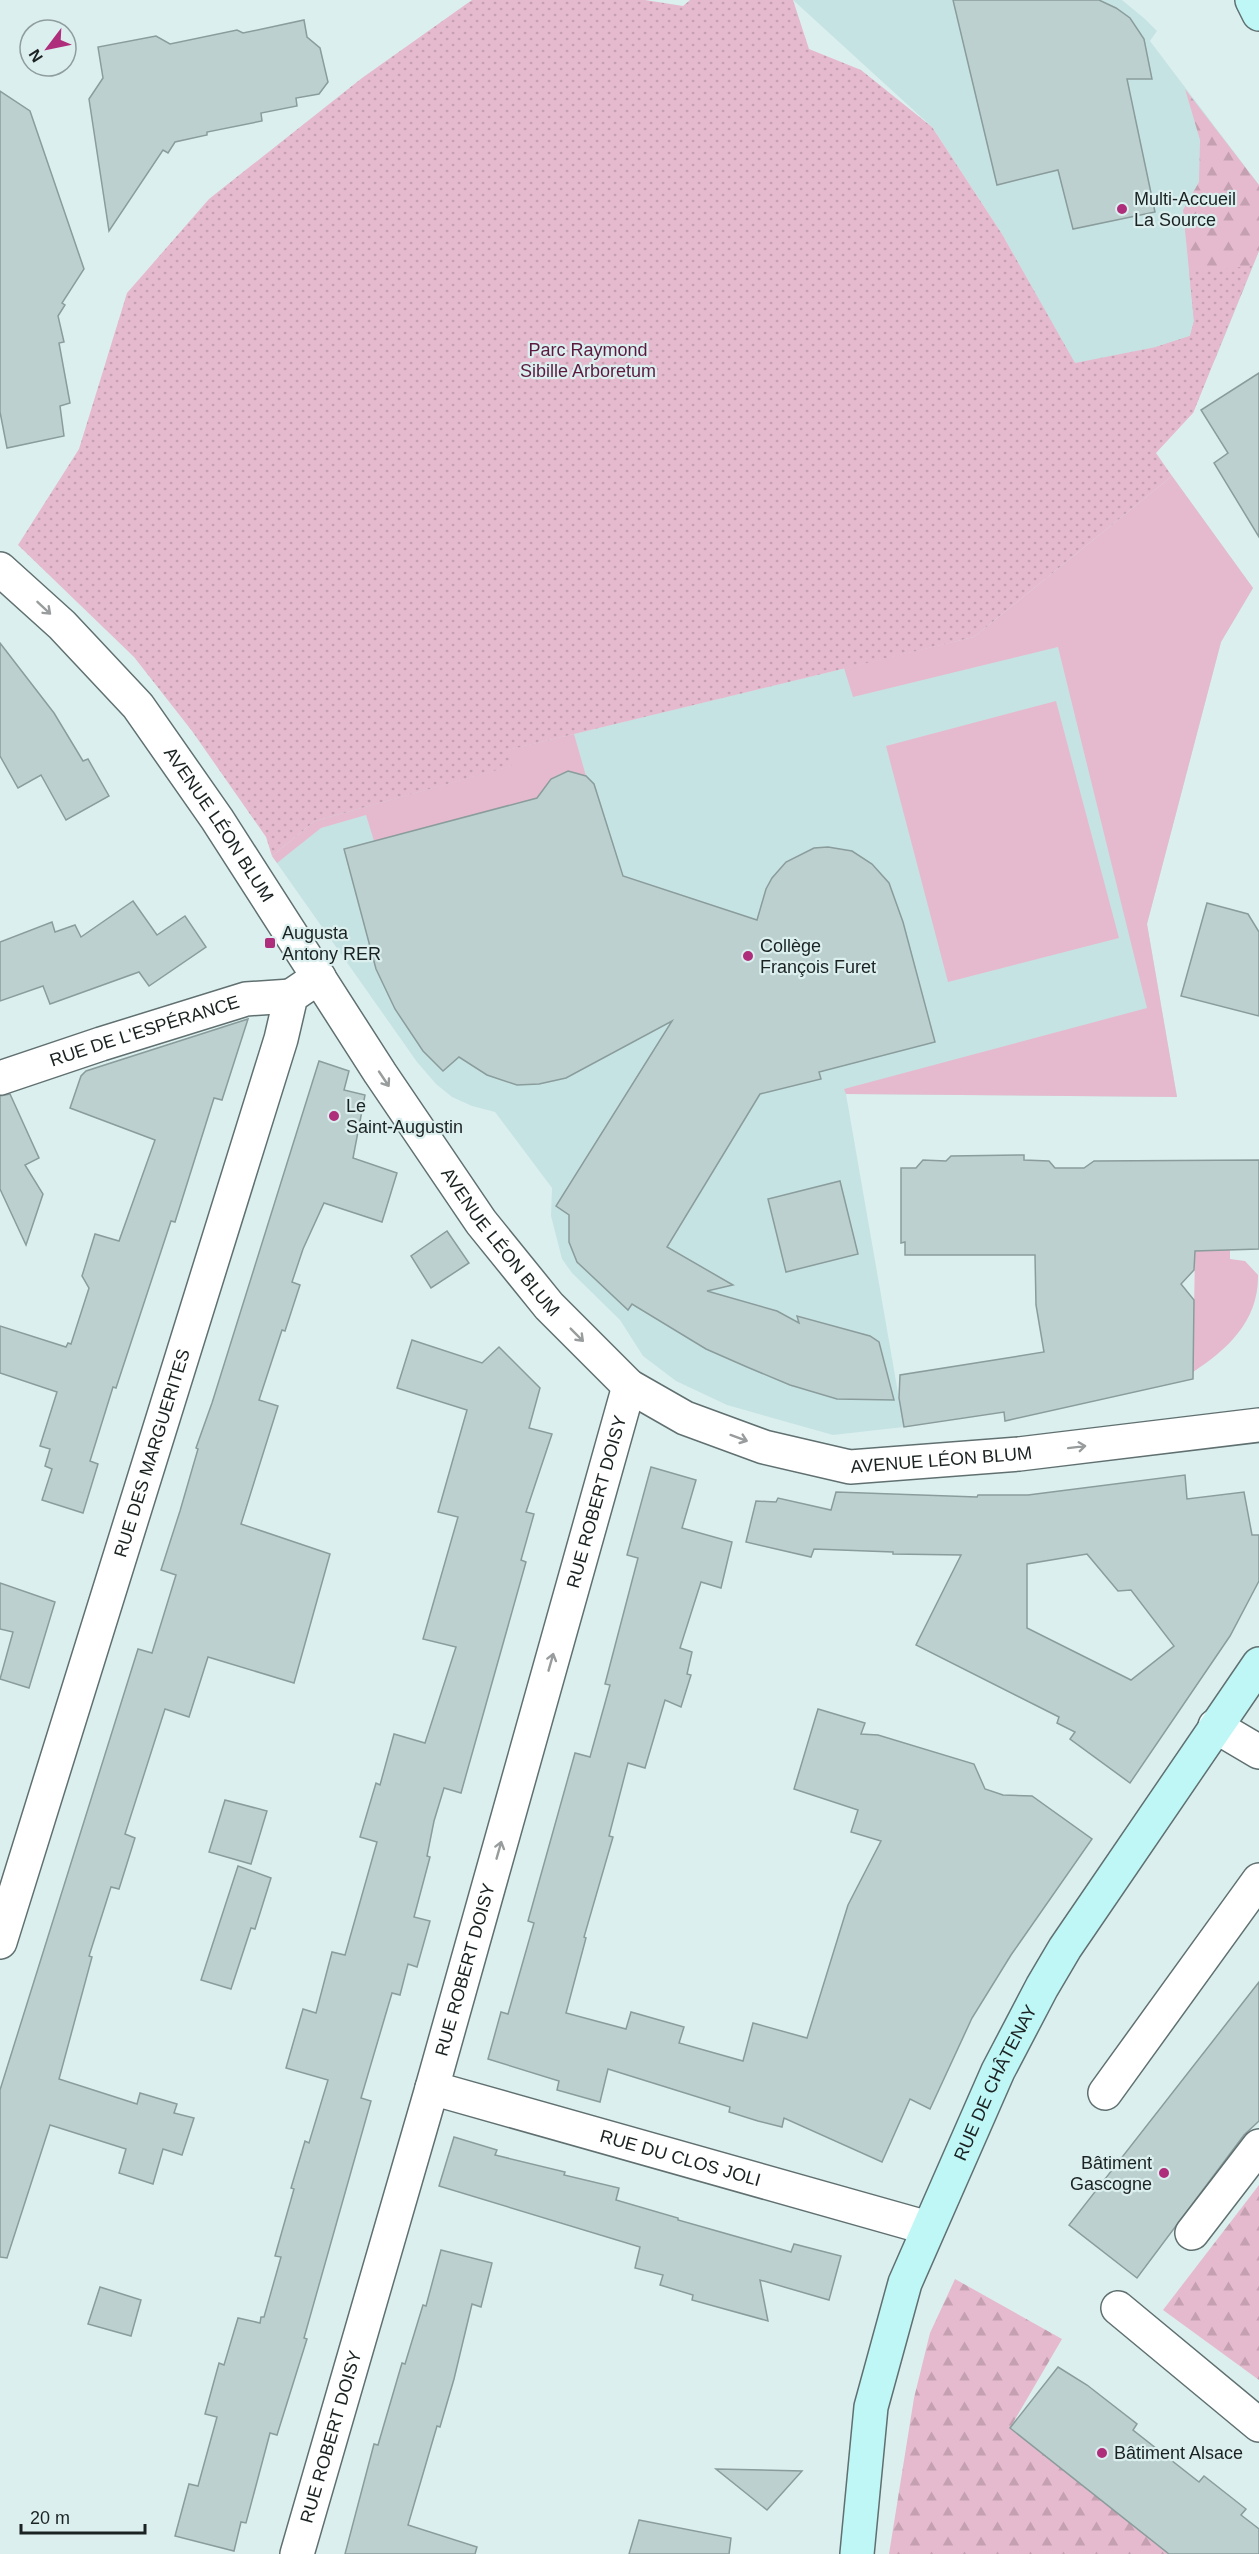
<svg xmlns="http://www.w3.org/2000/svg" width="1259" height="2554" font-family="Arial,sans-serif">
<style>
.built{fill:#c6e3e3}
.grass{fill:#e5bace}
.forest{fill:url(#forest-firs)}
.park{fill:url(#park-dots)}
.building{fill:#bdd0d0;stroke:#8a9c9c;stroke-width:1.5;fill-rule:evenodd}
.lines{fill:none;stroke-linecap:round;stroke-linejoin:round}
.minor-casing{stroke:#607070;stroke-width:36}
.secondary-casing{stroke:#607070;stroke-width:36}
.minor{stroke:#fff;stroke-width:33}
.secondary{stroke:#bff6f6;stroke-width:33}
.oneway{stroke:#989c9c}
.poi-dot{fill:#ae2e7b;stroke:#dcefef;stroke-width:2}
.labels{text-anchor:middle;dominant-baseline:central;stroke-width:4.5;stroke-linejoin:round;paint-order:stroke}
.poi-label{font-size:18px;fill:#1b2222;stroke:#dcefef;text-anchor:start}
.park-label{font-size:18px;fill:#5c1a41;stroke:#dcefef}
.street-label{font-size:18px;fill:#1b2222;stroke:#dcefef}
</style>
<defs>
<pattern id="forest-firs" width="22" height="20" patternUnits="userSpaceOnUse" patternTransform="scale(1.5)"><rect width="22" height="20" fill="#e5bace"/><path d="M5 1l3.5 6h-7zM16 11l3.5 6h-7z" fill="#c4a0b1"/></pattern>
<pattern id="park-dots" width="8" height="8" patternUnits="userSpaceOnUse" patternTransform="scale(1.5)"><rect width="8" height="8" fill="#e5bace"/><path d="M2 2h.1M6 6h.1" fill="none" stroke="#c4a0b1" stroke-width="1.8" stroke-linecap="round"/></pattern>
</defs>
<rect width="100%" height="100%" fill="#dcefef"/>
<!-- built -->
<g class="built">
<polygon points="793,0 1122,0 1145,19 1157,31 1150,41 1259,185 1259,251 1215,360 1074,363 1002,234 932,127"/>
<polygon points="1172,476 1253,588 1221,642 1147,924 1177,1097 846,1094 904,1427 833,1435 727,1405 676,1381 643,1356 620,1320 572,1273 562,1259 551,1216 552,1188 495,1112 472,1106 452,1097 436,1084 417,1062 272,856 315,821 507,750 974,637"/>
</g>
<!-- grass -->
<g class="grass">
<polygon points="1172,476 1253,588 1221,642 1147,924 1177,1097 846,1094 844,1089 1147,1008 1058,647 853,697 844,668 974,637"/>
<polygon points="1056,701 1119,938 948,982 886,746"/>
<path d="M574,734L586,776C564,767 550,775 541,797L374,841L366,815L321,828L277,863L272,856L315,821L511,766L507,750Z"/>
<path d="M1230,1249V1259L1245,1261L1258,1275C1259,1321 1227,1350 1193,1372L1195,1251Z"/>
</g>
<!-- forest -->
<g class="forest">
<polygon points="1185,89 1259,185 1259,251 1193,413 1156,347 1190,336 1194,321 1183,210 1199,182 1200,140"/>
<polygon points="1259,2185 1259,2380 1163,2310"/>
<polygon points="955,2279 1062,2339 1010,2428 1169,2554 889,2554 914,2398 930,2333"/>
</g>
<!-- park -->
<polygon class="park" points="472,0 645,0 683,6 690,0 793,0 809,49 861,70 932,127 1002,234 1075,363 1156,347 1190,336 1194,321 1189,271 1252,266 1193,413 1156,453 1172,476 974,637 508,750 512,766 315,821 272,856 266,837 192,731 134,657 18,545 79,449 127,293 209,199 362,78"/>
<!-- building -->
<g class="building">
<polygon points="953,0 1099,0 1116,8 1130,18 1144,39 1152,79 1127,79 1155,212 1073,229 1058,170 997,185"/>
<polygon points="304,20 307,37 320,48 328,82 319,94 296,98 297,106 261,113 262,121 207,132 207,135 175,142 168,153 163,150 109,231 89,99 103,78 98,47 156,36 170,44 237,30 243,33"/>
<polygon points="0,91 30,111 84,269 62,303 65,305 58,316 64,342 59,343 70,403 60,406 64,436 7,448 0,412"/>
<polygon points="1259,373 1259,537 1214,463 1228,453 1201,410"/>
<polygon points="0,643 54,713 83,761 88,759 109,796 66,820 41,775 18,788 0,756"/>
<polygon points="568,771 586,776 594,784 623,876 757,920 766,889 772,878 786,862 814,848 828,847 852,851 872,864 889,883 903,922 935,1042 819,1072 821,1079 760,1094 667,1247 733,1285 707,1291 777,1311 799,1323 797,1316 870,1336 879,1342 894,1400 837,1399 790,1385 747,1367 706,1349 632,1304 628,1310 577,1262 569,1242 569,1215 556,1206 672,1021 566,1078 539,1084 517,1085 487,1075 459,1057 443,1071 423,1051 395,1009 376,969 344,849 537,798 551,779"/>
<polygon points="133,901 157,935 185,916 206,947 149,986 139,972 50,1004 43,986 0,1001 0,942 52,922 55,932 75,925 81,937"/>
<polygon points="1207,903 1248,914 1259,932 1259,1016 1181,996"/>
<polygon points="248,1019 222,1100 214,1098 175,1222 171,1221 116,1388 113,1387 90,1461 98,1464 83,1513 42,1500 52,1469 45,1466 50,1449 40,1446 57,1392 0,1373 0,1326 66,1347 68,1343 71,1344 89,1288 82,1276 95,1234 119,1241 155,1140 70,1108 81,1076 86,1071"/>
<polygon points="319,1061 349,1071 344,1090 365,1095 353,1158 397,1173 382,1222 324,1203 303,1249 292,1282 300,1285 285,1331 282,1330 259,1400 278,1406 241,1524 330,1554 294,1683 208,1657 189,1717 165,1709 125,1834 135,1838 119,1889 111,1887 89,1956 92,1957 59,2079 137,2104 140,2093 177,2104 174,2113 194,2118 182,2155 163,2149 153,2184 119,2173 126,2149 50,2125 7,2258 0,2257 0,2090 138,1649 152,1653 176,1575 161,1570 180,1511 198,1449 196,1448 212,1403"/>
<polygon points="10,1094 39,1158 25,1165 43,1194 26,1245 0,1189 0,1096"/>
<polygon points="1024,1155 1024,1160 1049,1161 1055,1168 1084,1168 1094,1161 1259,1160 1259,1249 1195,1251 1194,1270 1181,1284 1194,1300 1193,1379 1005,1421 1004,1412 904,1427 899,1398 900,1375 1044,1352 1036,1305 1035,1255 905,1255 905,1242 901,1243 901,1168 916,1168 923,1160 946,1161 951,1156"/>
<polygon points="840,1181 858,1254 786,1272 768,1199"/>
<polygon points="447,1231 469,1263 431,1288 411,1256"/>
<polygon points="412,1340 482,1363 499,1347 540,1388 529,1428 552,1434 526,1512 534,1514 521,1560 526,1562 461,1793 444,1788 434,1821 427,1856 430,1857 414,1917 430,1921 417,1967 408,1964 400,1995 392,1993 361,2098 371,2101 304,2338 307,2339 277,2435 270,2433 246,2523 241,2522 234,2551 175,2536 189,2484 198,2486 217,2417 205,2414 219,2363 224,2365 238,2318 260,2323 261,2317 264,2317 281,2257 275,2256 294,2189 291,2188 305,2141 309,2143 328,2080 286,2068 303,2009 316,2013 332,1952 345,1955 377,1842 360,1837 376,1783 380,1785 394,1734 425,1743 456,1647 423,1639 458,1517 438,1512 467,1410 397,1388"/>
<polygon points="651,1467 696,1480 682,1528 732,1542 721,1588 701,1582 680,1648 692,1652 687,1674 691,1675 681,1707 665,1700 645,1768 628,1763 609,1836 613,1837 584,1937 586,1938 566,2013 626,2029 631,2012 684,2027 679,2043 743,2061 753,2023 807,2038 848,1905 881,1841 851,1832 858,1810 794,1789 818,1709 865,1723 861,1734 878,1735 974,1764 985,1789 1003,1795 1032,1796 1092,1839 1011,1955 972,2018 930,2109 910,2099 882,2162 784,2118 782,2127 758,2121 729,2112 730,2107 608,2069 600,2102 557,2090 559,2081 488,2059 501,2012 508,2014 534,1923 528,1921 575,1753 590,1757 610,1685 605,1684 638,1558 627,1555"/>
<path d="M1185,1475L1187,1499L1244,1492L1252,1535H1259V1581L1230,1636L1130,1783L1070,1739L1075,1732L1057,1723L1059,1717L916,1645L961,1555L893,1554V1552L814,1549L811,1557L746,1542L756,1501L776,1502L778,1498L831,1510L836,1492L977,1497L978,1495H1028ZM1087,1554L1118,1591L1131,1590L1174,1646L1131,1680L1027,1628V1564Z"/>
<polygon points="0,1583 55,1602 29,1688 0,1679 13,1632 0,1629"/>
<polygon points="225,1800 267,1811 251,1864 209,1852"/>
<polygon points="238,1866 271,1878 255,1929 251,1928 231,1989 201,1980"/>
<polygon points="1259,1982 1259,2121 1244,2135 1137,2278 1069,2225"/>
<polygon points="454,2137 497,2150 495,2155 565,2172 564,2175 619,2188 616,2200 678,2218 678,2220 791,2252 794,2244 841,2256 829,2300 760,2280 768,2321 692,2300 693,2295 660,2285 663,2275 635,2268 640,2247 439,2186"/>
<polygon points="441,2250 492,2263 481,2307 472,2304 454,2379 440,2427 437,2426 408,2525 477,2547 475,2554 345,2554 374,2444 378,2445 402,2363 405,2364 423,2305 426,2306"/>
<polygon points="100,2287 141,2300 131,2336 88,2324"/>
<polygon points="1058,2367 1087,2385 1137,2424 1133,2430 1199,2482 1204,2476 1246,2509 1241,2515 1259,2529 1259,2554 1169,2554 1010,2428"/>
<polygon points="716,2469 802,2471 767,2510"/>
<polygon points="639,2520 731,2538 729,2554 629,2554"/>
</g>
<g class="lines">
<!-- minor casing -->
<g class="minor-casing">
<g id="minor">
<path id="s1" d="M0,569L62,625L138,706L217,819L380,1073L481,1222L549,1306L629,1386L685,1418L764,1447L850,1467L1019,1454L1259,1425"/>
<path id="s2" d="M0,1078L101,1044L246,999L291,996"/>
<polyline points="1215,1726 1259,1752"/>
<path id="s3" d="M0,1942L281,1039L291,996L319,977"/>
<path id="s4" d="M432,2088L928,2228"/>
<polyline points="1105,2093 1259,1880"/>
<polyline points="1192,2233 1259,2146"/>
<polyline points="1118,2308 1259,2425"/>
<path id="s5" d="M297,2554L432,2088L629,1386"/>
</g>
</g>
<!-- secondary casing -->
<g class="secondary-casing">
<g id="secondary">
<polyline points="1252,0 1259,14"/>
<path id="s6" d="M857,2554L871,2407L905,2283L998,2071L1042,1987L1065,1948L1259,1664"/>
</g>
</g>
<!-- minor -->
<use href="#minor" class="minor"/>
<!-- secondary -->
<use href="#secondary" class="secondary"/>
</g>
<!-- one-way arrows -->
<defs><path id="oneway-shaft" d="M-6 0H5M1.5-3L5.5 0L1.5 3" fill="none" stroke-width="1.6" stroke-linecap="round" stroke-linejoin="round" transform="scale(1.5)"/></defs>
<g class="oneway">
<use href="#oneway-shaft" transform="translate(44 608) rotate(43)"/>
<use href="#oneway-shaft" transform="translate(384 1079) rotate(56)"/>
<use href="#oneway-shaft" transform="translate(577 1335) rotate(45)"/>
<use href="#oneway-shaft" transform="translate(739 1438) rotate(20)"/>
<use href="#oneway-shaft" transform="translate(1077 1447) rotate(-7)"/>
<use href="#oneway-shaft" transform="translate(551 1662) rotate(-74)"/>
<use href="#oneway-shaft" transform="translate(499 1850) rotate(-74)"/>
</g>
<!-- markers -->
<g class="poi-dot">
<circle cx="1122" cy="209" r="6"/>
<rect x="264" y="937" width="12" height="12" rx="3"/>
<circle cx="748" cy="956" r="6"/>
<circle cx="334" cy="1116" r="6"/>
<circle cx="1164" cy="2173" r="6"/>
<circle cx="1102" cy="2453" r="6"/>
</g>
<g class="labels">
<!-- poi labels -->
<g class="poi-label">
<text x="1134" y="199">Multi-Accueil<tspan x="1134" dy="21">La Source</tspan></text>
<text x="282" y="933">Augusta<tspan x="282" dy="21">Antony RER</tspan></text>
<text x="760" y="946">Collège<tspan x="760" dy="21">François Furet</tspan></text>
<text x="346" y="1106">Le<tspan x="346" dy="21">Saint-Augustin</tspan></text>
<text x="1152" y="2163" text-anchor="end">Bâtiment<tspan x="1152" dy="21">Gascogne</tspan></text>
<text x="1114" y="2453">Bâtiment Alsace</text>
</g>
<!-- park labels -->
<g class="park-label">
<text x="588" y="350">Parc Raymond<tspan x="588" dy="21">Sibille Arboretum</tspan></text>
</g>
<!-- street labels -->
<g class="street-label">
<text stroke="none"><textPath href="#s1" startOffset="338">AVENUE LÉON BLUM</textPath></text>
<text stroke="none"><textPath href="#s2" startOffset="152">RUE DE L'ESPÉRANCE</textPath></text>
<text stroke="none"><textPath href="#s1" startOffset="842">AVENUE LÉON BLUM</textPath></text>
<text stroke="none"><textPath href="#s3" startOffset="512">RUE DES MARGUERITES</textPath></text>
<text stroke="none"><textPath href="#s1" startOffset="1364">AVENUE LÉON BLUM</textPath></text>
<text stroke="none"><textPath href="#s5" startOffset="1094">RUE ROBERT DOISY</textPath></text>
<text stroke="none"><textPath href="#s5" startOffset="608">RUE ROBERT DOISY</textPath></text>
<text stroke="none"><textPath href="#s6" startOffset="496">RUE DE CHÂTENAY</textPath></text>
<text stroke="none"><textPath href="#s4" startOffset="258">RUE DU CLOS JOLI</textPath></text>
<text stroke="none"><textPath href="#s5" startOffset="122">RUE ROBERT DOISY</textPath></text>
</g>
</g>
<!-- north arrow -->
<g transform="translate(48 48) rotate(238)"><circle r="28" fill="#dcefef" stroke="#8f9d9d" stroke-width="1.5"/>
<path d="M0-4.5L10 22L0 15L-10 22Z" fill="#ae2e7b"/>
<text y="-9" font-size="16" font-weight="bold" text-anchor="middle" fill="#1b2222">N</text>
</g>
<!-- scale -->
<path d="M21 2524v9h124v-9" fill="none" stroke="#1b2222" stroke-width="3"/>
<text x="30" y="2524" font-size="18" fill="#1b2222" stroke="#dcefef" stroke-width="4.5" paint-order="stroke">20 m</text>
</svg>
